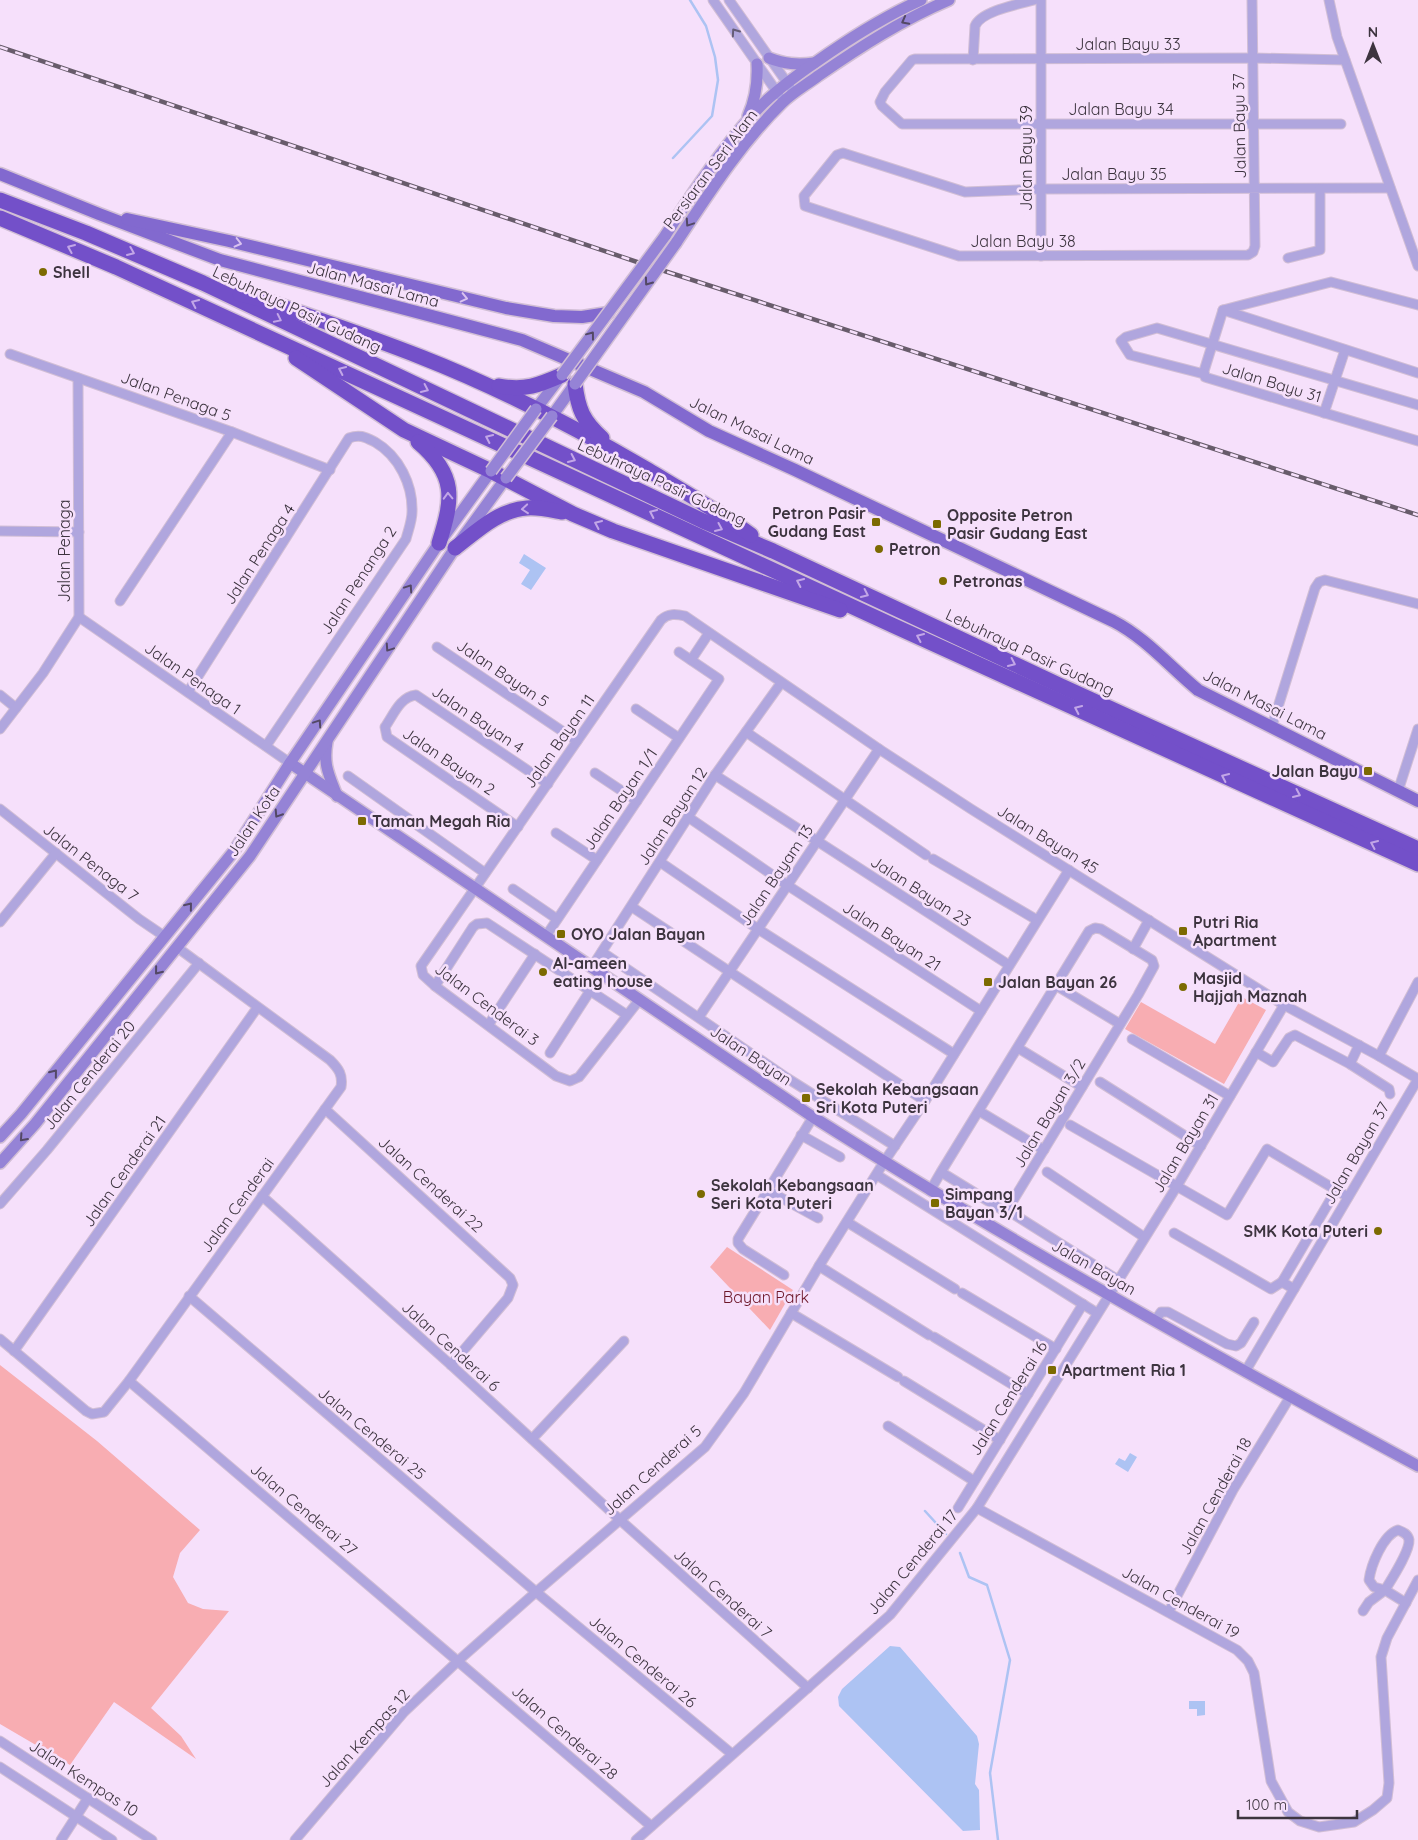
<svg xmlns="http://www.w3.org/2000/svg" width="1418" height="1840" font-family="Quicksand,sans-serif">
<style>
.green{fill:#f8adb2}
.water{fill:#adc3f3}
.lines{fill:none;stroke-linecap:round;stroke-linejoin:round}
.stream{stroke:#adc3f3;stroke-width:2.5}
.street-casing{stroke:#d1bed5;stroke-width:11}
.secondary-casing{stroke:#d1bed5;stroke-width:14}
.primary-casing{stroke:#d1bed5;stroke-width:15}
.highway-casing{stroke:#d1bed5;stroke-width:18}
.street{stroke:#b0a6de;stroke-width:9}
.secondary{stroke:#9583d6;stroke-width:11}
.primary{stroke:#8269cf;stroke-width:12}
.highway{stroke:#7350c9;stroke-width:15}
.rail-casing{stroke:#685c6b;stroke-width:4.5}
.rail{stroke:#f6e0fb;stroke-width:2.5;stroke-dasharray:8;stroke-linecap:butt}
.secondary-bridge-casing{stroke:#d1bed5;stroke-width:14;stroke-linecap:butt}
.secondary-bridge{stroke:#9583d6;stroke-width:11}
.oneway{stroke:#534865}
.oneway2{stroke:#655c77}
.oneway3{stroke:#d9c2f0}
.oneway4{stroke:#c2a6e7}
.poi-dot{fill:#7c6a01;stroke:#f6e0fb;stroke-width:2}
.labels{text-anchor:middle;dominant-baseline:central;stroke-width:5;stroke-linejoin:round;paint-order:stroke}
.street-label{font-size:16px;fill:#3d343f;stroke:#f6e0fb}
.poi-label{font-size:16px;font-weight:bold;fill:#3d343f;stroke:#f6e0fb;text-anchor:start}
.park-label{font-size:16px;fill:#6c1527;stroke:#f6e0fb}
</style>
<rect width="100%" height="100%" fill="#f6e0fb"/>
<!-- green -->
<g class="green">
<polygon points="1242,997 1266,1010 1224,1084 1125,1029 1141,1002 1215,1044"/>
<polygon points="727,1247 793,1290 770,1330 710,1267"/>
<polygon points="0,1365 97,1441 200,1530 180,1553 173,1577 188,1603 203,1609 229,1611 151,1708 181,1736 196,1759 114,1702 70,1765 0,1724"/>
</g>
<!-- water -->
<g class="water">
<polygon points="524,554 546,568 531,590 521,584 530,570 519,563"/>
<polygon points="1130,1453 1137,1457 1128,1472 1115,1464 1119,1458 1125,1461"/>
<polygon points="890,1646 900,1647 977,1736 979,1744 975,1784 979,1790 980,1830 963,1831 839,1706 838,1697 842,1689"/>
<polygon points="1189,1701 1205,1701 1205,1715 1197,1716 1197,1709 1189,1709"/>
</g>
<g class="lines">
<!-- stream -->
<g class="stream">
<polyline points="673,158 712,116 718,80 715,57 706,26 690,0"/>
<polyline points="925,1511 946,1534"/>
<polyline points="960,1553 969,1577 987,1585 1010,1660 990,1773 998,1840"/>
</g>
<!-- street casing -->
<g class="street-casing">
<g id="street">
<polyline points="713,0 779,95"/>
<polyline points="729,0 790,87"/>
<polyline points="1252,0 1255,246 1253,252 1248,255 959,256 805,206 804,196 837,155 843,153 965,192 1042,189 1390,188"/>
<polyline points="1329,0 1337,37 1418,266"/>
<path d="M973,60L975,26C981,11 1019,4 1034,0"/>
<polyline points="1341,124 902,124 882,106 880,102 885,92 912,60 915,59 1253,58 1345,60"/>
<polyline points="1041,256 1041,0"/>
<polyline points="1288,258 1320,250 1320,189"/>
<polyline points="1418,305 1331,282 1223,310 1204,371 1205,377 1208,378 1418,441"/>
<polyline points="1223,310 1418,373"/>
<polyline points="10,354 232,432 330,470"/>
<polyline points="1204,374 1130,355 1121,341 1126,337 1157,328 1418,405"/>
<polyline points="1324,413 1345,350"/>
<polyline points="0,531 79,532"/>
<polyline points="120,601 232,432"/>
<polyline points="79,617 290,763"/>
<polyline points="437,647 577,741"/>
<polyline points="691,660 709,633"/>
<path d="M188,692L349,438C360,434 365,437 375,442C399,456 413,485 412,512C412,521 408,531 406,539L266,746"/>
<polyline points="0,695 16,708"/>
<polyline points="636,709 679,738"/>
<polyline points="1272,726 1315,588 1319,582 1325,580 1418,604"/>
<polyline points="0,729 43,673 79,617 78,378"/>
<polyline points="746,732 926,855"/>
<polyline points="595,773 637,801"/>
<polyline points="715,775 1009,965"/>
<polyline points="348,776 485,873"/>
<polyline points="1398,791 1418,729"/>
<polyline points="0,809 139,919 164,936"/>
<polyline points="688,817 787,885 981,1011"/>
<path d="M518,827L387,737L385,727C394,714 400,697 416,695L548,784"/>
<polyline points="556,833 597,860"/>
<polyline points="933,859 1037,920"/>
<polyline points="660,862 758,929 954,1054"/>
<polyline points="513,889 557,919"/>
<polyline points="632,907 925,1101"/>
<polyline points="0,922 56,853"/>
<polyline points="546,936 719,679 679,652"/>
<polyline points="1133,949 1149,920"/>
<polyline points="602,952 787,1078 895,1146"/>
<polyline points="592,967 715,775 781,683"/>
<polyline points="435,986 473,927 477,924 487,923 627,1015"/>
<polyline points="1057,986 1120,1024"/>
<path d="M640,999L579,1077L570,1081L556,1076L435,986L423,975L421,966L661,620C668,613 676,614 685,616L879,749L971,809L1284,1005L1379,1056L1418,1079"/>
<polyline points="699,1017 879,749"/>
<polyline points="489,1024 535,954"/>
<polyline points="1132,1039 1230,1096"/>
<polyline points="1018,1048 1082,1087"/>
<polyline points="1256,1052 1273,1062 1289,1038 1295,1035 1350,1064 1389,1089 1390,1094"/>
<polyline points="550,1053 590,991"/>
<polyline points="1379,1056 1418,982"/>
<polyline points="1350,1064 1359,1045"/>
<polyline points="1100,1082 1201,1146"/>
<polyline points="325,1109 510,1278 513,1285 508,1298 451,1365"/>
<polyline points="979,1111 1044,1150"/>
<polyline points="1070,1125 1227,1215 1267,1149 1348,1197"/>
<polyline points="801,1135 840,1157"/>
<polyline points="1047,1172 1144,1237"/>
<polyline points="877,1175 1097,1313"/>
<polyline points="767,1190 818,1218"/>
<polyline points="930,1191 941,1172 1089,931 1095,928 1101,929 1152,960 1154,966 1138,995 1006,1212 941,1172"/>
<polyline points="262,1196 451,1365 619,1519 808,1688"/>
<polyline points="0,1204 47,1150 199,963"/>
<polyline points="1015,1215 1118,1280"/>
<polyline points="847,1222 955,1289"/>
<polyline points="1174,1233 1271,1289 1282,1282"/>
<polyline points="819,1266 929,1335"/>
<polyline points="784,1275 743,1249 738,1243 738,1239 813,1117"/>
<polyline points="1294,1289 1282,1282 1335,1192"/>
<polyline points="962,1293 1056,1349"/>
<polyline points="189,1296 536,1592 732,1754"/>
<polyline points="791,1313 898,1377"/>
<polyline points="1155,1321 1161,1312 1168,1312 1227,1344 1236,1346 1241,1343 1254,1322"/>
<polyline points="934,1337 1028,1394"/>
<path d="M0,1339L86,1411L92,1414L104,1412L129,1381L341,1087C343,1075 339,1069 330,1060L178,948"/>
<polyline points="14,1351 257,1008"/>
<polyline points="1245,1372 1418,1079"/>
<polyline points="129,1381 651,1826"/>
<polyline points="904,1381 1000,1440"/>
<polyline points="888,1426 974,1481"/>
<polyline points="532,1439 624,1341"/>
<polyline points="958,1508 1083,1304"/>
<polyline points="977,1508 1237,1650 1248,1661 1254,1673 1271,1781 1288,1812 1300,1821 1319,1827 1354,1822 1373,1810 1387,1798 1389,1783 1381,1657 1387,1638 1418,1580"/>
<path d="M1398,1530C1403,1532 1408,1534 1409,1540C1410,1551 1391,1580 1385,1590L1374,1587L1369,1580C1371,1565 1383,1535 1398,1530Z"/>
<polyline points="1169,1611 1233,1490 1290,1397"/>
<polyline points="1363,1611 1369,1602 1385,1590 1406,1603"/>
<polyline points="0,1741 152,1840"/>
<polyline points="0,1767 112,1840"/>
<polyline points="61,1840 88,1798"/>
<polyline points="295,1840 404,1712 459,1660 536,1592 705,1447 744,1393 819,1266 884,1162 925,1101 1069,870"/>
<polyline points="636,1840 890,1615 977,1508 1177,1186 1284,1005"/>
</g>
</g>
<!-- secondary casing -->
<g class="secondary-casing">
<g id="secondary">
<path d="M769,58C785,64 797,65 814,63"/>
<path d="M748,116C756,98 758,83 757,64"/>
<path d="M665,236C692,193 720,151 754,113C772,93 794,77 816,62C850,38 883,17 921,0"/>
<path d="M676,243C708,195 740,144 782,103C792,93 806,85 818,76C860,47 902,20 949,0"/>
<polyline points="536,409 561,376"/>
<polyline points="552,416 575,384"/>
<path d="M327,742C323,765 329,775 337,796"/>
<path d="M290,763L813,1117C1010,1242 1213,1355 1418,1466"/>
<polyline points="0,1137 21,1114 234,851 290,763 439,543 491,471"/>
<polyline points="0,1163 35,1124 250,856 455,548 506,478"/>
</g>
</g>
<!-- primary casing -->
<g class="primary-casing">
<g id="primary">
<path d="M0,174L99,214L220,260L522,340L644,392L709,431L795,470L1113,621C1146,638 1170,667 1198,690L1418,801"/>
<polyline points="127,219 229,241 506,308 554,316 582,317 608,313"/>
</g>
</g>
<!-- highway casing -->
<g class="highway-casing">
<g id="highway">
<polyline points="0,200 86,233 203,283 703,521 773,551 1059,685 1418,849"/>
<polyline points="0,218 116,267 892,625 1418,864"/>
<path d="M240,294L260,299C314,318 368,336 421,357C500,388 575,427 648,470C683,491 718,511 751,535"/>
<polyline points="296,358 404,430 491,471 573,514 613,531 840,610"/>
<path d="M575,384C578,409 583,421 602,438"/>
<path d="M499,386C525,391 539,385 562,375"/>
<path d="M418,442C457,475 453,499 439,543"/>
<path d="M455,548C476,532 498,510 527,508C538,507 551,510 562,512"/>
</g>
</g>
<!-- street -->
<use href="#street" class="street"/>
<!-- secondary -->
<use href="#secondary" class="secondary"/>
<!-- primary -->
<use href="#primary" class="primary"/>
<!-- highway -->
<use href="#highway" class="highway"/>
<!-- rail casing -->
<g class="rail-casing">
<polyline id="rail" points="0,47 649,266 1418,515"/>
</g>
<!-- rail -->
<use href="#rail" class="rail"/>
<!-- secondary-bridge casing -->
<g class="secondary-bridge-casing">
<g id="secondary-bridge">
<polyline points="562,375 665,236"/>
<polyline points="575,384 676,243"/>
<polyline points="491,471 536,409"/>
<polyline points="506,478 552,416"/>
</g>
</g>
<!-- secondary-bridge -->
<use href="#secondary-bridge" class="secondary-bridge"/>
</g>
<!-- one-way arrows -->
<defs><path id="oneway-chevron" d="M-2-3.5L2.5 0L-2 3.5" fill="none" stroke-width="1.6" stroke-linecap="round" stroke-linejoin="round" transform="scale(1.25)"/></defs>
<g class="oneway">
<use href="#oneway-chevron" transform="translate(905 21) rotate(152)"/>
<use href="#oneway-chevron" transform="translate(689 223) rotate(124)"/>
<use href="#oneway-chevron" transform="translate(648 282) rotate(126)"/>
<use href="#oneway-chevron" transform="translate(591 335) rotate(-53)"/>
<use href="#oneway-chevron" transform="translate(409 588) rotate(-56)"/>
<use href="#oneway-chevron" transform="translate(389 648) rotate(124)"/>
<use href="#oneway-chevron" transform="translate(318 723) rotate(-56)"/>
<use href="#oneway-chevron" transform="translate(278 814) rotate(123)"/>
<use href="#oneway-chevron" transform="translate(189 906) rotate(-51)"/>
<use href="#oneway-chevron" transform="translate(158 971) rotate(129)"/>
<use href="#oneway-chevron" transform="translate(54 1073) rotate(-51)"/>
<use href="#oneway-chevron" transform="translate(23 1138) rotate(132)"/>
</g>
<use class="oneway2" href="#oneway-chevron" transform="translate(735 32) rotate(-125)"/>
<g class="oneway3">
<use href="#oneway-chevron" transform="translate(238 243) rotate(14)"/>
<use href="#oneway-chevron" transform="translate(464 298) rotate(13)"/>
</g>
<g class="oneway4">
<use href="#oneway-chevron" transform="translate(71 248) rotate(-157)"/>
<use href="#oneway-chevron" transform="translate(131 252) rotate(23)"/>
<use href="#oneway-chevron" transform="translate(195 303) rotate(-155)"/>
<use href="#oneway-chevron" transform="translate(278 319) rotate(26)"/>
<use href="#oneway-chevron" transform="translate(342 370) rotate(-155)"/>
<use href="#oneway-chevron" transform="translate(425 389) rotate(25)"/>
<use href="#oneway-chevron" transform="translate(489 438) rotate(-155)"/>
<use href="#oneway-chevron" transform="translate(572 459) rotate(25)"/>
<use href="#oneway-chevron" transform="translate(448 496) rotate(-92)"/>
<use href="#oneway-chevron" transform="translate(525 509) rotate(175)"/>
<use href="#oneway-chevron" transform="translate(653 513) rotate(-155)"/>
<use href="#oneway-chevron" transform="translate(598 524) rotate(-156)"/>
<use href="#oneway-chevron" transform="translate(719 528) rotate(24)"/>
<use href="#oneway-chevron" transform="translate(800 582) rotate(-155)"/>
<use href="#oneway-chevron" transform="translate(865 594) rotate(25)"/>
<use href="#oneway-chevron" transform="translate(920 637) rotate(-156)"/>
<use href="#oneway-chevron" transform="translate(1012 663) rotate(25)"/>
<use href="#oneway-chevron" transform="translate(1078 709) rotate(-155)"/>
<use href="#oneway-chevron" transform="translate(1225 777) rotate(-155)"/>
<use href="#oneway-chevron" transform="translate(1297 794) rotate(24)"/>
<use href="#oneway-chevron" transform="translate(1374 844) rotate(-156)"/>
</g>
<!-- markers -->
<g class="poi-dot">
<circle cx="43" cy="272" r="5"/>
<rect x="871" y="517" width="10" height="10" rx="2.5"/>
<rect x="932" y="519" width="10" height="10" rx="2.5"/>
<circle cx="879" cy="549" r="5"/>
<circle cx="943" cy="581" r="5"/>
<rect x="1363" y="766" width="10" height="10" rx="2.5"/>
<rect x="357" y="816" width="10" height="10" rx="2.5"/>
<rect x="1178" y="926" width="10" height="10" rx="2.5"/>
<rect x="556" y="929" width="10" height="10" rx="2.5"/>
<circle cx="543" cy="972" r="5"/>
<rect x="983" y="977" width="10" height="10" rx="2.5"/>
<circle cx="1183" cy="987" r="5"/>
<rect x="801" y="1093" width="10" height="10" rx="2.5"/>
<circle cx="701" cy="1194" r="5"/>
<rect x="930" y="1198" width="10" height="10" rx="2.5"/>
<circle cx="1378" cy="1231" r="5"/>
<rect x="1047" y="1365" width="10" height="10" rx="2.5"/>
</g>
<g class="labels">
<!-- street labels -->
<g class="street-label">
<text x="1128" y="44">Jalan Bayu 33</text>
<text x="1121" y="109">Jalan Bayu 34</text>
<text transform="translate(1239 126) rotate(-91)">Jalan Bayu 37</text>
<text transform="translate(1026 158) rotate(-90)">Jalan Bayu 39</text>
<text transform="translate(710 169) rotate(-53)">Persiaran Seri Alam</text>
<text x="1114" y="174">Jalan Bayu 35</text>
<text x="1023" y="241">Jalan Bayu 38</text>
<text transform="translate(373 284) rotate(15)">Jalan Masai Lama</text>
<text transform="translate(297 309) rotate(25)">Lebuhraya Pasir Gudang</text>
<text transform="translate(1272 382) rotate(17)">Jalan Bayu 31</text>
<text transform="translate(176 396) rotate(20)">Jalan Penaga 5</text>
<text transform="translate(752 430) rotate(26)">Jalan Masai Lama</text>
<text transform="translate(662 482) rotate(25)">Lebuhraya Pasir Gudang</text>
<text transform="translate(64 551) rotate(-90)">Jalan Penaga</text>
<text transform="translate(259 554) rotate(-57)">Jalan Penaga 4</text>
<text transform="translate(358 580) rotate(-57)">Jalan Penanga 2</text>
<text transform="translate(1030 652) rotate(25)">Lebuhraya Pasir Gudang</text>
<text transform="translate(503 673) rotate(34)">Jalan Bayan 5</text>
<text transform="translate(193 678) rotate(35)">Jalan Penaga 1</text>
<text transform="translate(1265 704) rotate(27)">Jalan Masai Lama</text>
<text transform="translate(478 719) rotate(34)">Jalan Bayan 4</text>
<text transform="translate(559 741) rotate(-55)">Jalan Bayan 11</text>
<text transform="translate(449 761) rotate(34)">Jalan Bayan 2</text>
<text transform="translate(620 799) rotate(-56)">Jalan Bayan 1/1</text>
<text transform="translate(672 816) rotate(-57)">Jalan Bayan 12</text>
<text transform="translate(253 821) rotate(-56)">Jalan Kota</text>
<text transform="translate(1048 839) rotate(32)">Jalan Bayan 45</text>
<text transform="translate(91 862) rotate(38)">Jalan Penaga 7</text>
<text transform="translate(776 875) rotate(-56)">Jalan Bayam 13</text>
<text transform="translate(921 891) rotate(33)">Jalan Bayan 23</text>
<text transform="translate(892 936) rotate(33)">Jalan Bayan 21</text>
<text transform="translate(487 1004) rotate(37)">Jalan Cenderai 3</text>
<text transform="translate(751 1055) rotate(34)">Jalan Bayan</text>
<text transform="translate(89 1075) rotate(-51)">Jalan Cenderai 20</text>
<text transform="translate(1049 1113) rotate(-59)">Jalan Bayan 3/2</text>
<text transform="translate(1185 1143) rotate(-59)">Jalan Bayan 31</text>
<text transform="translate(1356 1153) rotate(-60)">Jalan Bayan 37</text>
<text transform="translate(124 1171) rotate(-55)">Jalan Cenderai 21</text>
<text transform="translate(431 1184) rotate(42)">Jalan Cenderai 22</text>
<text transform="translate(237 1205) rotate(-54)">Jalan Cenderai</text>
<text transform="translate(1094 1267) rotate(30)">Jalan Bayan</text>
<text transform="translate(451 1346) rotate(42)">Jalan Cenderai 6</text>
<text transform="translate(1008 1398) rotate(-58)">Jalan Cenderai 16</text>
<text transform="translate(372 1433) rotate(40)">Jalan Cenderai 25</text>
<text transform="translate(652 1470) rotate(-42)">Jalan Cenderai 5</text>
<text transform="translate(1215 1496) rotate(-61)">Jalan Cenderai 18</text>
<text transform="translate(304 1509) rotate(40)">Jalan Cenderai 27</text>
<text transform="translate(912 1562) rotate(-50)">Jalan Cenderai 17</text>
<text transform="translate(723 1593) rotate(42)">Jalan Cenderai 7</text>
<text transform="translate(1181 1602) rotate(29)">Jalan Cenderai 19</text>
<text transform="translate(643 1661) rotate(40)">Jalan Cenderai 26</text>
<text transform="translate(565 1732) rotate(41)">Jalan Cenderai 28</text>
<text transform="translate(364 1738) rotate(-48)">Jalan Kempas 12</text>
<text transform="translate(84 1778) rotate(33)">Jalan Kempas 10</text>
</g>
<!-- poi labels -->
<g class="poi-label">
<text x="53" y="272">Shell</text>
<text x="866" y="513" text-anchor="end">Petron Pasir<tspan x="866" dy="18">Gudang East</tspan></text>
<text x="947" y="515">Opposite Petron<tspan x="947" dy="18">Pasir Gudang East</tspan></text>
<text x="889" y="549">Petron</text>
<text x="953" y="581">Petronas</text>
<text x="1358" y="771" text-anchor="end">Jalan Bayu</text>
<text x="372" y="821">Taman Megah Ria</text>
<text x="1193" y="922">Putri Ria<tspan x="1193" dy="18">Apartment</tspan></text>
<text x="571" y="934">OYO Jalan Bayan</text>
<text x="553" y="963">Al-ameen<tspan x="553" dy="18">eating house</tspan></text>
<text x="1193" y="978">Masjid<tspan x="1193" dy="18">Hajjah Maznah</tspan></text>
<text x="998" y="982">Jalan Bayan 26</text>
<text x="816" y="1089">Sekolah Kebangsaan<tspan x="816" dy="18">Sri Kota Puteri</tspan></text>
<text x="711" y="1185">Sekolah Kebangsaan<tspan x="711" dy="18">Seri Kota Puteri</tspan></text>
<text x="945" y="1194">Simpang<tspan x="945" dy="18">Bayan 3/1</tspan></text>
<text x="1368" y="1231" text-anchor="end">SMK Kota Puteri</text>
<text x="1062" y="1370">Apartment Ria 1</text>
</g>
<!-- park labels -->
<g class="park-label">
<text x="766" y="1297">Bayan Park</text>
</g>
</g>
<!-- north arrow -->
<g transform="translate(1373 45)" stroke="#f6e0fb" stroke-width="4" paint-order="stroke">
<path d="M0-4L9 19L0 12L-9 19Z" fill="#3d343f"/>
<text y="-8" font-size="14" font-weight="bold" text-anchor="middle" fill="#3d343f">N</text>
</g>
<!-- scale -->
<path d="M1238 1810v8h119v-8" fill="none" stroke="#3d343f" stroke-width="2.5"/>
<text x="1246" y="1810" font-size="15" fill="#3d343f" stroke="#f6e0fb" stroke-width="4" paint-order="stroke">100 m</text>
</svg>
